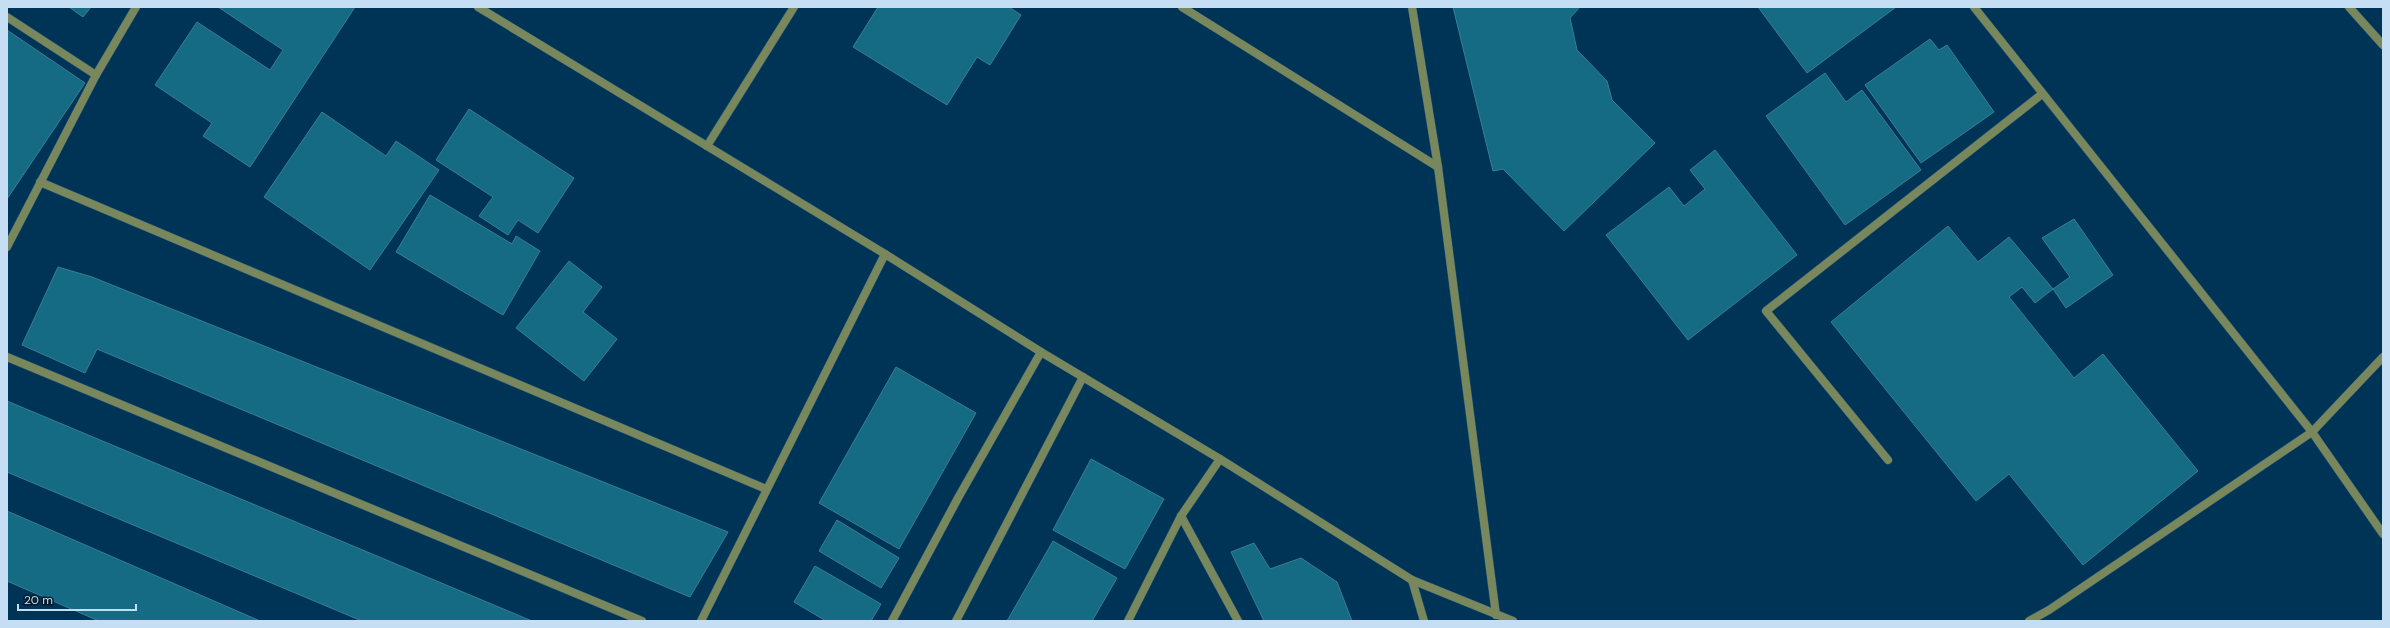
<svg xmlns="http://www.w3.org/2000/svg" width="2390" height="628" font-family="'DM Sans',sans-serif">
<style>
.building{fill:#156a84;stroke:#377f98}
.lines{fill:none;stroke-linecap:round;stroke-linejoin:round}
.street-casing{stroke:#204f70;stroke-width:9}
.street{stroke:#79885c;stroke-width:8}
</style>
<rect width="100%" height="100%" fill="#003457"/>
<!-- building -->
<g class="building">
<polygon points="69,7 91,7 83,17"/>
<polygon points="218,7 355,7 250,167 203,136 212,123 155,85 197,22 270,70 283,50"/>
<polygon points="878,7 1009,7 1021,15 990,65 977,57 947,105 853,47"/>
<polygon points="1453,7 1580,7 1570,18 1577,50 1607,81 1612,100 1655,143 1564,231 1503,169 1493,171"/>
<polygon points="1758,7 1896,7 1807,73"/>
<polygon points="7,30 85,83 7,199"/>
<polygon points="1930,39 1939,50 1947,45 1994,112 1921,163 1865,85"/>
<polygon points="1825,73 1846,102 1862,90 1921,170 1845,225 1766,116"/>
<polygon points="469,109 574,178 538,233 518,220 508,235 479,216 493,197 436,160"/>
<polygon points="322,112 386,156 396,141 439,170 370,270 264,197"/>
<polygon points="1715,150 1797,255 1688,340 1606,235 1669,187 1684,206 1705,189 1690,170"/>
<polygon points="430,195 512,244 516,236 540,251 503,315 396,252"/>
<polygon points="2074,219 2113,275 2066,308 2053,289 2070,277 2042,238"/>
<polygon points="1948,226 1978,262 2009,237 2053,289 2035,303 2022,287 2009,297 2074,378 2103,354 2198,471 2083,565 2009,474 1976,501 1831,322"/>
<polygon points="569,261 602,287 583,312 617,339 584,381 516,328"/>
<polygon points="58,267 92,277 728,532 690,597 97,349 85,373 22,345"/>
<polygon points="896,367 976,413 899,549 819,503"/>
<polygon points="7,401 532,621 362,621 7,472"/>
<polygon points="1091,459 1164,499 1125,569 1053,530"/>
<polygon points="7,511 260,621 99,621 7,581"/>
<polygon points="837,520 899,558 881,588 819,551"/>
<polygon points="1053,541 1117,578 1092,621 1007,621"/>
<polygon points="1254,543 1270,569 1301,558 1337,582 1352,621 1264,621 1231,552"/>
<polygon points="815,566 881,604 871,621 826,621 794,602"/>
</g>
<g class="lines">
<!-- street casing -->
<g class="street-casing">
<g id="street">
<polyline points="478,7 885,254 1041,352 1220,459 1412,580 1513,621"/>
<polyline points="1182,7 1438,167"/>
<polyline points="1412,7 1438,167 1496,615"/>
<polyline points="1974,7 2312,432 2383,534"/>
<polyline points="2349,7 2383,45"/>
<polyline points="7,17 96,75"/>
<polyline points="707,146 794,7"/>
<polyline points="40,182 766,489"/>
<polyline points="7,247 96,75 136,7"/>
<polyline points="7,357 642,621"/>
<polyline points="1888,460 1766,311 2042,94"/>
<polyline points="1181,516 1238,621"/>
<polyline points="1412,580 1424,621"/>
<polyline points="701,621 885,254"/>
<polyline points="892,621 958,498 1041,352"/>
<polyline points="956,621 1083,377"/>
<polyline points="1128,621 1181,516 1220,459"/>
<polyline points="2029,621 2049,610 2312,432 2383,357"/>
</g>
</g>
<!-- street -->
<use href="#street" class="street"/>
</g>
<!-- border -->
<rect width="2390" height="628" fill="none" stroke="#c5def4" stroke-width="16"/>
<!-- scale -->
<path d="M18 604v6h118v-6" fill="none" stroke="#c5def4" stroke-width="2"/>
<text x="24" y="604" font-size="12" fill="#c5def4" stroke="#071b2a" stroke-width="3" paint-order="stroke">20 m</text>
</svg>
